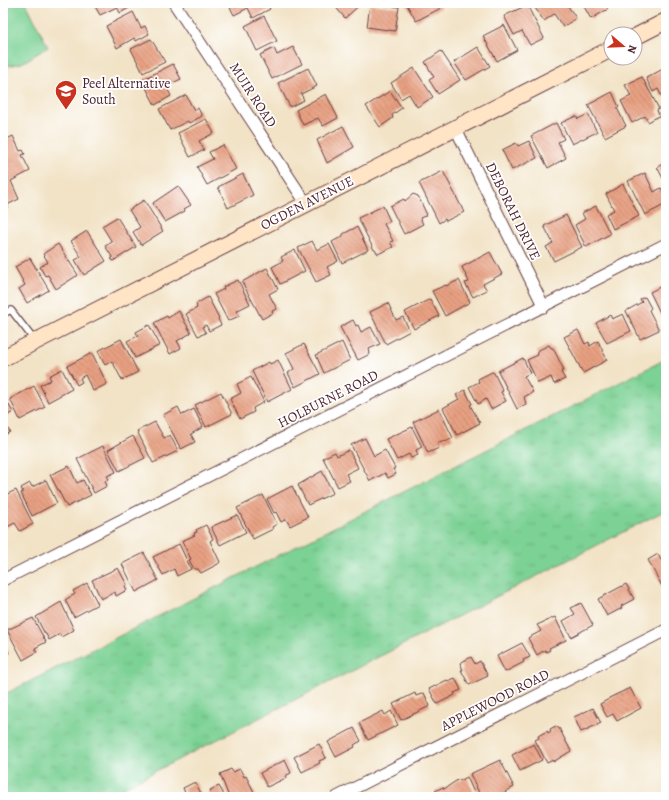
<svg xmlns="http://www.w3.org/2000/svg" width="669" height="800" font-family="Alegreya,serif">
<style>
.grass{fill:url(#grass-tufts);stroke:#637860}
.garden{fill:#7cd194;stroke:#637860}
.building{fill:url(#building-back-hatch)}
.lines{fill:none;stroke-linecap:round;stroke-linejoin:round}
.lane-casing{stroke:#633c42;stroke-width:8}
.street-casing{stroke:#633c42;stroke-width:13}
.secondary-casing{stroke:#633c42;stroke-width:18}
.lane{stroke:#fff;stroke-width:5.5}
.street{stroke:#fff;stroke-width:11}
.secondary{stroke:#ffe4c6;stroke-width:16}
.labels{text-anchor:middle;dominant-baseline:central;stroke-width:3.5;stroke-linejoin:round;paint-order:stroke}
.poi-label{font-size:14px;fill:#4a1f2b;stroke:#fff;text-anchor:start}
.street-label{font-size:14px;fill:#4a1f2b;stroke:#fff}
</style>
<defs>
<pattern id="grass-tufts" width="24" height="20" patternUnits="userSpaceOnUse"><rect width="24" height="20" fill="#7cd194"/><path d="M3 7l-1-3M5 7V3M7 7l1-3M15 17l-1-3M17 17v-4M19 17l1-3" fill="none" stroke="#6db380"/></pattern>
<pattern id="building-back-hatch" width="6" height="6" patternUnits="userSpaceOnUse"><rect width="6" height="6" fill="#e8a082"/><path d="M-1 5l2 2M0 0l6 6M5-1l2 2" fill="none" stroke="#be826b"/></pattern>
</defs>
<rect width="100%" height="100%" fill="#fff"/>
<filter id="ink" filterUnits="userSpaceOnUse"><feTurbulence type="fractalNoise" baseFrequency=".025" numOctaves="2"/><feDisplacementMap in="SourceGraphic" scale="8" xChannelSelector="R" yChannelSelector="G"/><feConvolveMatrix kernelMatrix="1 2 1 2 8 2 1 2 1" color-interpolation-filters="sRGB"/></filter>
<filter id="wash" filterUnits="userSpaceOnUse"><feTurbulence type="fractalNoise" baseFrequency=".012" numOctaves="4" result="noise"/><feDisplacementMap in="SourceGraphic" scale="16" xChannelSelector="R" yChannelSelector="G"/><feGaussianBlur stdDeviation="0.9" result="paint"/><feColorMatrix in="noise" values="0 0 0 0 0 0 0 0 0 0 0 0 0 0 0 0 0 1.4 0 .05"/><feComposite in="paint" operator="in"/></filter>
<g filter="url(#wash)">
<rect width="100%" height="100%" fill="#f2e3c6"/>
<!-- grass -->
<polygon class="grass" points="666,359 666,510 105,797 7,797 3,790 3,695"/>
<!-- garden -->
<polygon class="garden" points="3,3 26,3 48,47 22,63 3,67"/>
<g id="blocks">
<!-- building -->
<g class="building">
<polygon points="93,3 133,3 134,5 120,13 117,7 100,15"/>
<polygon points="228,3 267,3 270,9 253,18 248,8 234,15"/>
<polygon points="332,3 362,3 345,18"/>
<polygon points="406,3 439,3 441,8 416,21"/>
<polygon points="536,3 566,3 576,18 563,27 554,14 544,21 533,5"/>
<polygon points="582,3 605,3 608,9 591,19"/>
<polygon points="370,4 399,7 395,31 367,27"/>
<polygon points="527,5 544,38 530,45 522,31 514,35 504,16"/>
<polygon points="133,12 141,28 145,26 149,34 136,41 134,38 117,48 106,26"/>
<polygon points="264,16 277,41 257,51 245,26"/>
<polygon points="504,25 517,50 497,61 483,36"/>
<polygon points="151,39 165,62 143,73 131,49"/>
<polygon points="293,47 302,64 272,79 260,55 274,48 277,55"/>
<polygon points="478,47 490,66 466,80 454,62"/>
<polygon points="441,51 460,80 438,94 429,80 434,77 425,62"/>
<polygon points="173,64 181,79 166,86 171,96 155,105 142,80"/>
<polygon points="308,68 317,86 301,94 304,100 290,107 278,83"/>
<polygon points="414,68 433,97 417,107 409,94 401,99 391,83"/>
<polygon points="663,69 664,71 666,70 666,95 662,97 658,89 653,92 646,78"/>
<polygon points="642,77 659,109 657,110 659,116 648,122 645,116 632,123 621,101 631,96 625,85"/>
<polygon points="390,91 402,108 392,115 393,118 380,127 366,106"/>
<polygon points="612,92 619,107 617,108 626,126 605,137 588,105"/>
<polygon points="326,94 338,118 323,126 318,118 303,125 296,110"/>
<polygon points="186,95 194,110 198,108 202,116 189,123 188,121 170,130 159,109"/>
<polygon points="588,114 597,132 572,144 561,123 576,116 578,119"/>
<polygon points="206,119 214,133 199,141 204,150 190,157 178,133"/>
<polygon points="556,123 564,139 558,142 566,158 548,168 531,136"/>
<polygon points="343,126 354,147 327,163 317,140"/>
<polygon points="13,136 20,151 23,150 25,154 22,155 30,171 11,181 19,199 7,205 8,207 3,210 3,141"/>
<polygon points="529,141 537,158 512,170 502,150 516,143 518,146"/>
<polygon points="223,145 236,169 207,185 197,167 213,159 209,152"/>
<polygon points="666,162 666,184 657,167"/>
<polygon points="443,171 464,212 446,221 445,219 439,223 419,183"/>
<polygon points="645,173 654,192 661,188 666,197 666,204 645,215 628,181"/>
<polygon points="243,174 253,195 228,208 218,187"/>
<polygon points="623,184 639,216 613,229 606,214 614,210 606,194"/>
<polygon points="178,186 191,205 184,209 185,211 165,222 153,203"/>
<polygon points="413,194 418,196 427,215 420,218 423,224 404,234 390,206 404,199 405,201"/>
<polygon points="144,200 163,231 141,245 133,232 140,227 129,210"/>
<polygon points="383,206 390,221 384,224 393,241 390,242 393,247 378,254 375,250 374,250 358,218"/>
<polygon points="596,206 610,234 586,247 575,225 585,219 582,213"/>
<polygon points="566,215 582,247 554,261 546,247 553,243 544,226"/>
<polygon points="117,217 136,247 113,261 111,259 113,258 105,246 112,242 102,226"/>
<polygon points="357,227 368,250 342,263 332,242 343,236 343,234"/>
<polygon points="87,231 106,261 84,275 75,260 81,257 71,241"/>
<polygon points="312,241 317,250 329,244 338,261 327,267 331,275 316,282 298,248"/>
<polygon points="58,244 78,275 56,289 48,275 45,276 40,267 48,262 43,254"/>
<polygon points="295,250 305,271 280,284 272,267 283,261 281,257"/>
<polygon points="490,252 502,274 483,284 487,290 473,297 465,283 469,282 462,267"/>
<polygon points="30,258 49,290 27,303 19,289 25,285 15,267"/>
<polygon points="267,268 278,289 269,294 277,309 272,311 273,313 262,319 242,282"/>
<polygon points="238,280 250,304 236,311 239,316 228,321 214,294 224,289 223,287"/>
<polygon points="459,280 470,302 445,316 432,291 446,285 446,286"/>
<polygon points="666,284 666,325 650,292"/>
<polygon points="208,297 219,318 218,319 221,325 209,331 206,325 202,327 206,333 198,336 186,314 197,308 196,304"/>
<polygon points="645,297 651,308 649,310 659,330 640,339 626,311 642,302 640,299"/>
<polygon points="430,299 439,316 414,329 405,312"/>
<polygon points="388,303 396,320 403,317 410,331 386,344 370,312"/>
<polygon points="179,311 191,333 177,341 181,348 170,354 154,323 167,316 168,318"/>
<polygon points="623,314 631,331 607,343 596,323 610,315 612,319"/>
<polygon points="353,320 356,326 358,325 361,332 371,327 380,344 369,349 370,354 358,360 340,327"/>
<polygon points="149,325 160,345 135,358 127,341 138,336 136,332"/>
<polygon points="578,330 585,344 589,342 590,346 598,341 607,360 583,373 564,337"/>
<polygon points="121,339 138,372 122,380 112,361 105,365 98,351"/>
<polygon points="342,342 350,360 324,373 316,355"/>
<polygon points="304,344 320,374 295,387 288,373 294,369 286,353"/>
<polygon points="549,345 551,348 553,348 564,370 561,372 565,379 554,384 551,377 538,383 527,360 538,355 537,351"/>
<polygon points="92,353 107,384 93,391 85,375 80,378 82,382 77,385 67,366"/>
<polygon points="523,358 530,373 524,376 533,392 524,397 526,404 517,409 498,371"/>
<polygon points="278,360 292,389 267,402 252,371 269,362 270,364"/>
<polygon points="62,369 72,389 48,402 40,385 51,380 49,376"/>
<polygon points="492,372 494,373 503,391 501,392 506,401 491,409 486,399 478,404 469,387 479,382 478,379"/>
<polygon points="251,377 264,402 253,408 254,412 240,419 230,399 241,393 237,384"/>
<polygon points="34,386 45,407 20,420 10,399"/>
<polygon points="465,390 472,404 470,405 480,423 457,435 443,408 459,399 456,395"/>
<polygon points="221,392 232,414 206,427 195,405"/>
<polygon points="4,397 13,412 3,418 3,398"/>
<polygon points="178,407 182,415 194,409 203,427 191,434 195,442 181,449 163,415"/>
<polygon points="439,409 453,438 445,442 444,440 437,443 439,448 428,453 413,422"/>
<polygon points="3,420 10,432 3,436"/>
<polygon points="155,422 164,438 170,435 178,451 153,463 137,431"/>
<polygon points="412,427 422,447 416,450 418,455 411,458 409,454 397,460 386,439"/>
<polygon points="133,436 145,458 119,471 108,450"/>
<polygon points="365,438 374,456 385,450 395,468 393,469 396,474 388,478 385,473 370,481 351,445"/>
<polygon points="103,446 116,472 107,476 109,479 105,481 107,486 94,493 77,459"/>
<polygon points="349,450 358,468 346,474 350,481 338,487 323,458 335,452 337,456"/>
<polygon points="69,466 77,483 83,480 91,495 67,507 50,475"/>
<polygon points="322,471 333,493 308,505 298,485"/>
<polygon points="46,480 57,503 32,516 21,493 23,492 21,488 30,483 32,487"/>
<polygon points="292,486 308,517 290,526 286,519 281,522 276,512 274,513 267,499"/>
<polygon points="16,490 33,524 20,531 15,523 3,529 3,506 5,505 3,496"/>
<polygon points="263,495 277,524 272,527 273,529 253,539 237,508"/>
<polygon points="237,515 246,532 220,545 211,527"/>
<polygon points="206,525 213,539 210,541 220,562 218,564 201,573 198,569 194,569 189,560 191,559 182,541 195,535 194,533 197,532 196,530"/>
<polygon points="179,544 191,569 177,576 174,569 163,575 153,557"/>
<polygon points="144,553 158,580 136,592 122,564"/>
<polygon points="658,554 665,568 666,567 666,587 663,588 648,560"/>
<polygon points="118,568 127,585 125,586 127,590 116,596 115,592 101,599 92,580"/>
<polygon points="87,583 98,604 74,617 65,600 75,594 73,591"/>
<polygon points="626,584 634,599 621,606 622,608 607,616 598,599"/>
<polygon points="61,602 74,630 61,637 60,634 49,640 46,634 45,634 36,617"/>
<polygon points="581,603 593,625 571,637 563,621 575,614 571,608"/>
<polygon points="555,617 566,640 549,648 550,650 546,652 545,650 537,655 528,638 541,631 537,625"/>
<polygon points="33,618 46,642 35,648 37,652 23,660 7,630"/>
<polygon points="3,642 9,653 3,656"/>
<polygon points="522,643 530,657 523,660 524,662 505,672 497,656"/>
<polygon points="471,657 475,664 480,661 488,676 469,685 461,670 463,670 460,663"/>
<polygon points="455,678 461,690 454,693 455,695 437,704 429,689 447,680 448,681"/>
<polygon points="630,688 641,708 617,721 613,714 607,717 600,704 609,699 609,698"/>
<polygon points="415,693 416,696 424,693 430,706 401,720 393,704"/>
<polygon points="593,708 601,723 581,732 574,717"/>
<polygon points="383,711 385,715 391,711 398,725 368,740 359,723"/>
<polygon points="556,726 558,728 559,728 571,751 553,762 553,760 547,763 535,740 539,738 538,736 547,731 548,733 551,731 550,729"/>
<polygon points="354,728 361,741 354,745 355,747 336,757 328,742"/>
<polygon points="319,744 326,758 319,761 320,763 302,772 294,757"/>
<polygon points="534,744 542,760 520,771 512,755"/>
<polygon points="285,760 291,773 285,776 286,778 267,787 260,773"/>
<polygon points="500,760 514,787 505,792 507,796 506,797 481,797 470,774"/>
<polygon points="231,769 233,772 240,769 244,777 246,776 256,796 229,797 220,774"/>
<polygon points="467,777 476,797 438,797 435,791 443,787 444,789 459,779 460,781"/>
<polygon points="195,782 203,797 211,792 210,790 219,786 225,797 187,797 183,788"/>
</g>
</g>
</g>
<g filter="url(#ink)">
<use href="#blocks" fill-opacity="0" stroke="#633c42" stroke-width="1"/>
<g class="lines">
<!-- lane casing -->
<g class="lane-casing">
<polyline id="lane" points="3,314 11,310 35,341"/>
</g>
<!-- street casing -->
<g class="street-casing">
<g id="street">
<polyline points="174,3 306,203"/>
<polyline points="456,129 544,307"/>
<polyline points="3,580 666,244"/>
<polyline points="337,797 666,630"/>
</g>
</g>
<!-- secondary casing -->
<g class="secondary-casing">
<g id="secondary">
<polyline points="635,37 666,21"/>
<polyline points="3,358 611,49"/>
</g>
</g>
<!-- lane -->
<use href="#lane" class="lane"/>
<!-- street -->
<use href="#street" class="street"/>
<!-- secondary -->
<use href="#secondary" class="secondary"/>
</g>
</g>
<!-- icons -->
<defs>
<g id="school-pin" transform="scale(1.15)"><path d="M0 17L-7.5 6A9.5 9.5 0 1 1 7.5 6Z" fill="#c8321e" stroke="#fff"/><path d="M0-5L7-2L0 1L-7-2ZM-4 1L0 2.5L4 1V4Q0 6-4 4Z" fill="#fff"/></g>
</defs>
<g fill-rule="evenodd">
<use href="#school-pin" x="66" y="91"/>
</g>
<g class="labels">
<!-- poi labels -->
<g class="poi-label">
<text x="82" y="83">Peel Alternative<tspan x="82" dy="16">South</tspan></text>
</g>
<!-- street labels -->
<g class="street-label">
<text transform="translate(253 95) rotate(57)">MUIR ROAD</text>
<text transform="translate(307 203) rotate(-27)">OGDEN AVENUE</text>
<text transform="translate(513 211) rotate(64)">DEBORAH DRIVE</text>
<text transform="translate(328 399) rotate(-27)">HOLBURNE ROAD</text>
<text transform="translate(495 700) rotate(-27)">APPLEWOOD ROAD</text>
</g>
</g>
<!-- margin -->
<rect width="669" height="800" fill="none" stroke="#fff" stroke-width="16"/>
<!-- north arrow -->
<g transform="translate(623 46) rotate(109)"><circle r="19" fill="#ffffff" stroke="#b7a5aa"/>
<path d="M0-3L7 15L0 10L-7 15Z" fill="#c8321e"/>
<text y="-6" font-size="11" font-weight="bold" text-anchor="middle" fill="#4a1f2b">N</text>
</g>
</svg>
